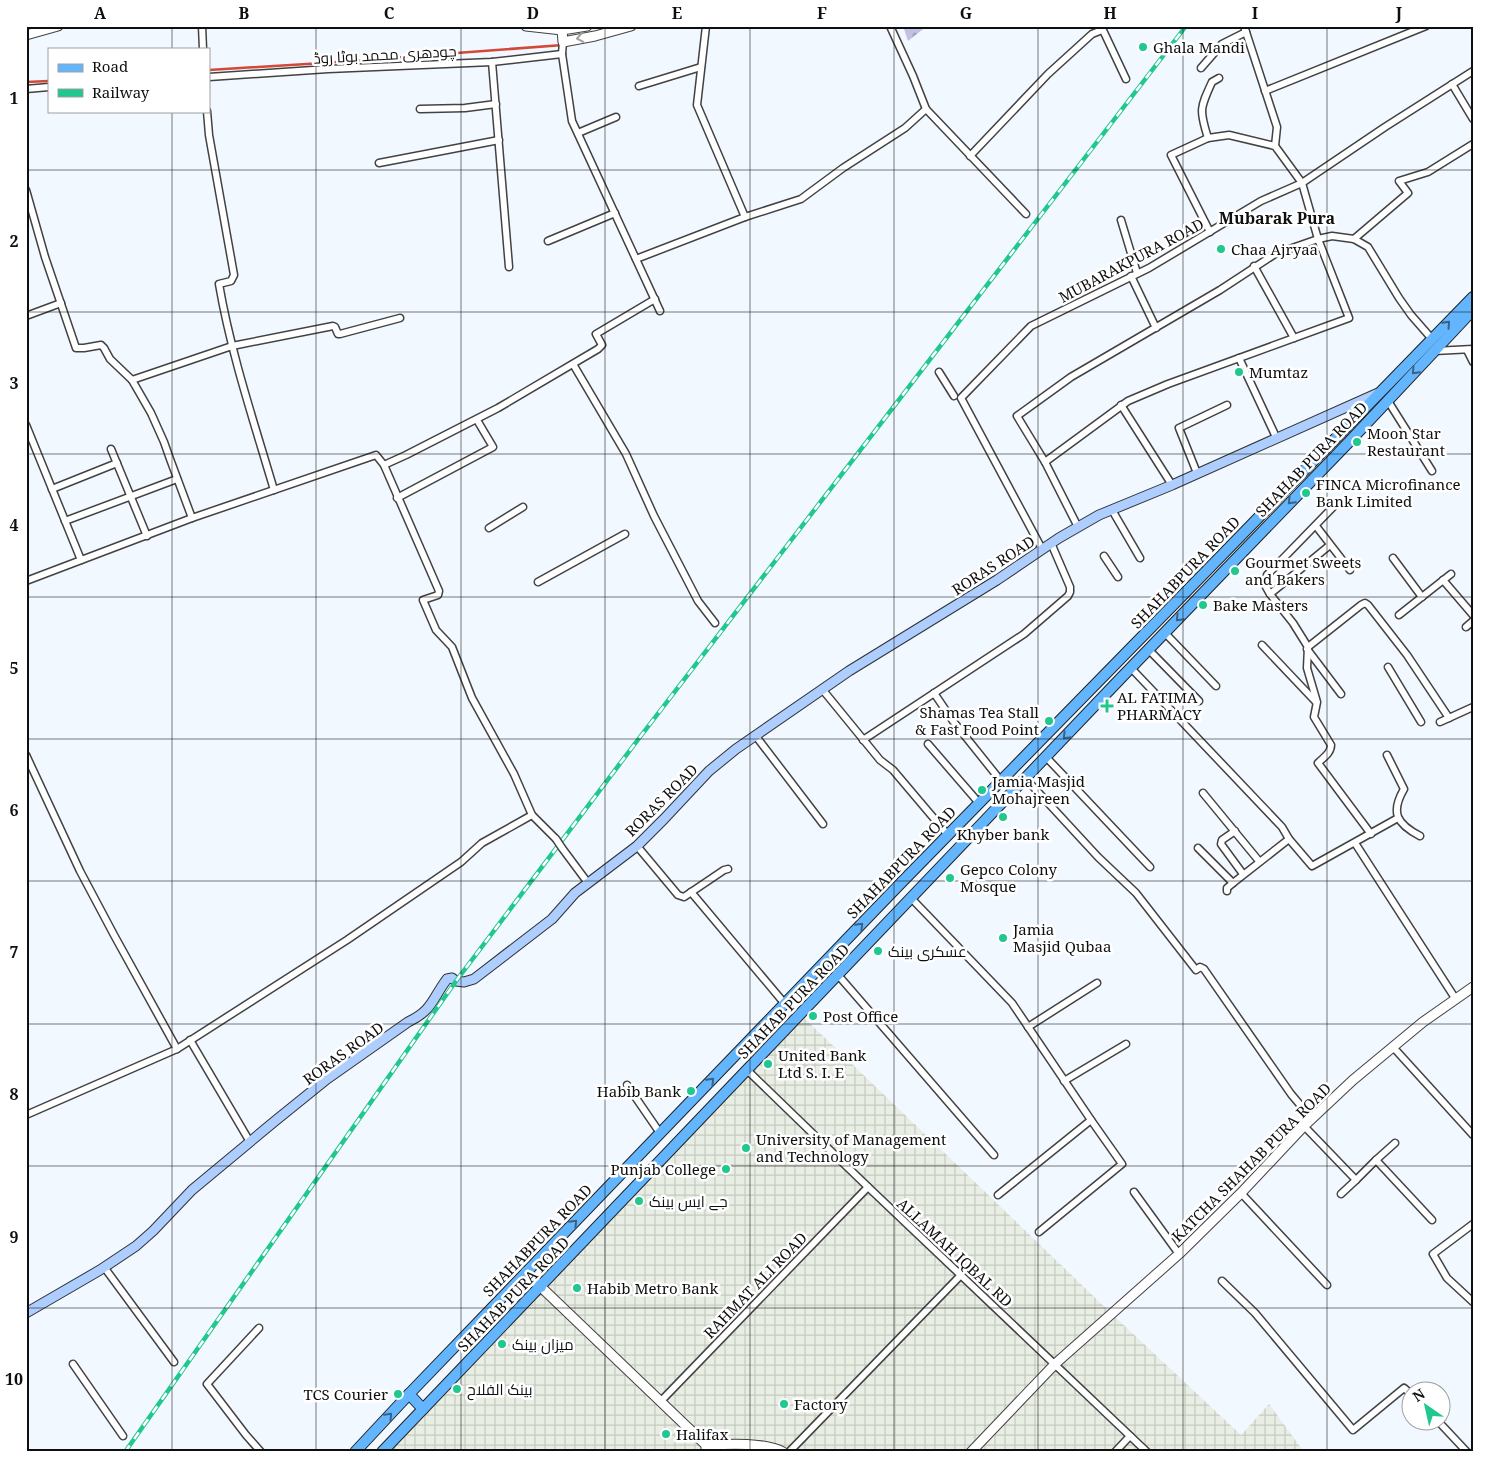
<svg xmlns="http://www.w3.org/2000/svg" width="1499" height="1478" font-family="'Noto Serif',Cairo,serif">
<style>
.industrial{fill:url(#industrial-grid)}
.cemetery{fill:url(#cemetery-stones)}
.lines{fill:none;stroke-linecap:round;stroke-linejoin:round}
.stream{stroke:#d34837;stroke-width:2.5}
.minor-casing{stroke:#424242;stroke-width:9}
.tertiary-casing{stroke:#424242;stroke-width:11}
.secondary-casing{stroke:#313131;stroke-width:11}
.primary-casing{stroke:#202020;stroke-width:12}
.minor{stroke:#fff;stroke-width:6}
.tertiary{stroke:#fff;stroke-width:9}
.secondary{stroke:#adceff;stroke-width:9}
.primary{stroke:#63b6fe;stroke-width:10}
.rail-casing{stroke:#20c78e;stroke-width:4.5}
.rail{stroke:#fff;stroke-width:2.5;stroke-dasharray:8;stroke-linecap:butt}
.minor-bridge-casing{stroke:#424242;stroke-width:9;stroke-linecap:butt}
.minor-bridge{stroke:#fff;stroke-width:6}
.oneway{stroke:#9f9f9f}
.oneway2{stroke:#396286}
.grid{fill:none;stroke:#0f0f0f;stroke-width:1;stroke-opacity:0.55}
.poi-dot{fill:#20c78e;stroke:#fff;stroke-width:2}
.labels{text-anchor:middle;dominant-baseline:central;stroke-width:5;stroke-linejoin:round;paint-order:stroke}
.poi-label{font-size:15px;fill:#0f0f0f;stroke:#fff;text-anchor:start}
.street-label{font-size:15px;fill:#0f0f0f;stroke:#fff}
.neighbourhood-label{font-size:16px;font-weight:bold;fill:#0f0f0f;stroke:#fff}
.neatline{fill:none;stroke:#0f0f0f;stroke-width:2}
.grid-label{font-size:16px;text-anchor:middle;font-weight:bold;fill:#0f0f0f}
</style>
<defs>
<pattern id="industrial-grid" width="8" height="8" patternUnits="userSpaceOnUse" patternTransform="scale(1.25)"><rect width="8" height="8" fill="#e8eee4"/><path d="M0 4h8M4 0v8" fill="none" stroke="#c6cbc2"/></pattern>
<pattern id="cemetery-stones" width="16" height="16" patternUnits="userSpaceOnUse" patternTransform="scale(1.25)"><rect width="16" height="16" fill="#c2c1e3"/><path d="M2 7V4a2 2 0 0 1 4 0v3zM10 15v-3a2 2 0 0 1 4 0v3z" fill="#a6a5c2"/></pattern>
</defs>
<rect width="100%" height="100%" fill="#f2f8ff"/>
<!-- industrial -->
<polygon class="industrial" points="800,1014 1112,1314 1241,1435 1269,1404 1304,1452 383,1452"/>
<!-- cemetery -->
<polygon class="cemetery" points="903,26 927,26 908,41"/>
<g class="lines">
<!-- stream -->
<g class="stream">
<polyline points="631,29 642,26"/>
<polyline points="209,70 323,63 563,45"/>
<polyline points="26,82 49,81"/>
</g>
<!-- minor casing -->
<g class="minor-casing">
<g id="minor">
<polyline points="202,26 203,49"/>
<polyline points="706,26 697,105 745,217"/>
<polyline points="890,26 913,76 926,109 1026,214"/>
<polyline points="1101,26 1126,79"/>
<polyline points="1244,26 1277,127 1275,146"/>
<polyline points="563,42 562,54 572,121 660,311"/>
<polyline points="492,62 509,267"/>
<polyline points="1201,68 1222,44 1246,32"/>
<polyline points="209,77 328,69 492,62 562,54"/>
<polyline points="1452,84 1473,119"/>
<polyline points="639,86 701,67"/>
<polyline points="26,89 49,87"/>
<polyline points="1265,91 1426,26"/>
<polyline points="420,109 465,108 496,104"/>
<path d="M207,111L209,135L234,275L231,281L219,284C231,354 254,422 274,490"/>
<polyline points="578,133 616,117"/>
<path d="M1208,138C1199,110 1200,108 1212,82L1219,78"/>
<polyline points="970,156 1048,74 1092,34 1102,30"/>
<polyline points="379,163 499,140"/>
<polyline points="26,190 45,257 76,348 84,348 101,345 104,348 110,359 132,380 151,413 164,442 170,459 192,518"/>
<polyline points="1121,220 1137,273"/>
<polyline points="1354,239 1408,193 1399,181 1428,172 1473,144"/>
<polyline points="548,241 615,213"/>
<polyline points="636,259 745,217 801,199 843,168 905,128 926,109"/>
<polyline points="1254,266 1294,338"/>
<polyline points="1131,276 1156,328"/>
<polyline points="26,316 61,303"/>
<polyline points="1467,350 1473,362"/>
<polyline points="1434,351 1473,349"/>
<polyline points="1239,358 1276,437"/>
<polyline points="573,364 626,454 654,516 698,601 715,623"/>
<polyline points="939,372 954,396"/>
<polyline points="132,380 232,346 333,326 335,327 338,334 340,334 400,318"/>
<polyline points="1388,401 1432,471"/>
<polyline points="1121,405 1172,485"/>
<polyline points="26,425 81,560"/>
<polyline points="111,449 147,536"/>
<polyline points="1045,462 1128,401 1168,384 1349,318 1318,239 1302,183 1275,146 1229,135 1208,138 1171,155 1210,232"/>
<polyline points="384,465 406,455 498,408 598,349 602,345 596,334 655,299"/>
<polyline points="1197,473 1179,428 1227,405"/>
<polyline points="52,489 117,463"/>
<polyline points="397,498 493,447 477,420"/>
<path d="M1336,504L1267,575L1266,587L1270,594L1293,623L1308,647L1307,668L1317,702L1314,717L1331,745C1331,753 1324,757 1318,763L1371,834"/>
<polyline points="1112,510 1140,558"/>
<polyline points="65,521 177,479"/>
<polyline points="1316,526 1350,570"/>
<polyline points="1078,527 1045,462 1017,416 1071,377 1220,290 1275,254 1318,239 1332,236 1354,239 1368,247 1399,298 1411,315 1432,339"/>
<polyline points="489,528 523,507"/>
<polyline points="1042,549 961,398 1031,326 1149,268 1261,201 1302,183 1385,127 1473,71"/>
<polyline points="1104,556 1118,577"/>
<polyline points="1393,558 1422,597"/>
<polyline points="1443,580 1473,615"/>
<polyline points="26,581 192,518 376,455 384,465 439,591 438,595 423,600 436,630 452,647 472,698 514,774 532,815 556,839"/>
<polyline points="538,582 625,534"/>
<polyline points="1270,594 1330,545"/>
<polyline points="1399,615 1451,574"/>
<polyline points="1466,627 1473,621"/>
<polyline points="1165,633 1216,686"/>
<polyline points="1262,645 1316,702"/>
<polyline points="1308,647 1361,605 1365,603 1368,605 1407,655 1449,718"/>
<polyline points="1307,649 1341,694"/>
<polyline points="1149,650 1199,701"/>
<polyline points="1388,667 1421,722"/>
<polyline points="1131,668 1282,827 1289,839 1312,866 1398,818"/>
<polyline points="822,689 880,760 893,770 948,835"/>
<polyline points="934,693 953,721 1001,781"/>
<polyline points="1440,722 1473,707"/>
<polyline points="755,735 823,824"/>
<polyline points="863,740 1024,634 1068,596 1070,592 1070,587 1051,543"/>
<polyline points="928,744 979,803"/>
<polyline points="26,755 80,871 114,935 177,1049"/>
<path d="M1387,755L1404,789C1390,813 1397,824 1420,836"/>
<polyline points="1046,757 1150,867"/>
<polyline points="1026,779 1098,857 1136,893 1196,970 1200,967 1204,969 1291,1094 1312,1119"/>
<polyline points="1203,793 1259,861"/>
<polyline points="1235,831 1222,840 1221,844 1243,874"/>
<polyline points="1355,843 1455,998"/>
<polyline points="637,846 678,895 684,897 724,870 728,869"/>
<polyline points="562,848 588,883"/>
<polyline points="1198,848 1233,883"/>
<polyline points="1227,891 1227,888 1233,883 1289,839"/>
<polyline points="691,892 785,1004"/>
<polyline points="911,898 1012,1003 1091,1120 998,1195"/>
<polyline points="838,975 994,1155"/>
<polyline points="1028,1027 1097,983"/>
<polyline points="190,1040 250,1142"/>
<polyline points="1393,1047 1473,1135"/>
<polyline points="747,1070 868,1187 1147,1452"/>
<polyline points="1064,1081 1126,1044"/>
<polyline points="627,1085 660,1133"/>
<polyline points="26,1115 177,1049 347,940 461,862 482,843 532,815"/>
<polyline points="1304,1126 1356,1180 1376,1160 1432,1220"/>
<polyline points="1376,1160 1395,1143"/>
<polyline points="1134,1192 1179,1254"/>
<polyline points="1241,1193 1327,1285"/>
<polyline points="1341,1194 1356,1180"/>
<polyline points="1473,1224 1433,1254 1447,1278 1473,1302"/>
<polyline points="1039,1232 1122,1164 1091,1120"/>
<polyline points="104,1267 174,1362"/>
<polyline points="1222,1281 1255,1313 1353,1430 1404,1388 1412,1395"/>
<polyline points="259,1328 207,1384 246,1435 261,1452"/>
<polyline points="73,1364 123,1436"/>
<polyline points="661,1401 868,1187"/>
<polyline points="1437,1420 1467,1452"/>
<polyline points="789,1452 961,1275"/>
<polyline points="1115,1452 1130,1436"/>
</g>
</g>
<!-- tertiary casing -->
<g class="tertiary-casing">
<g id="tertiary">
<polyline points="526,26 562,30 587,26"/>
<polyline points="562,30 563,42 595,36 631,26"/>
<polyline points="26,35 58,26"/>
<polyline points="541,1287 706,1445 706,1452"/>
<path d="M706,1445C728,1444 764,1442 783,1452"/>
<polyline points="971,1452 1055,1364 1179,1254 1241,1193 1304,1126 1353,1080 1423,1022 1473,987"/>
</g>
</g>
<!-- secondary casing -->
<g class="secondary-casing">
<path id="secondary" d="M26,1313L100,1270L136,1246L153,1231L192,1190L275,1121L327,1079L408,1022C433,1010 432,999 447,979L452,978L456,981L464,982L474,979L552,919L575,893L637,846L664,819L709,771L736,749L849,671L997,580L1059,538L1099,515L1172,485L1378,393"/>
</g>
<!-- primary casing -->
<g class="primary-casing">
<g id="primary">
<polyline points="526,1272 541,1287"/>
<polyline points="409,1394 423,1409"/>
<polyline points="355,1452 411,1392 898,886 1221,556 1473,297"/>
<polyline points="382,1452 1120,679 1348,443 1473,310"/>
</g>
</g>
<!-- minor -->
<use href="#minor" class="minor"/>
<!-- tertiary -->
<use href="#tertiary" class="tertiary"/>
<!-- secondary -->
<use href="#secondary" class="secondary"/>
<!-- primary -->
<use href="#primary" class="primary"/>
<!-- rail casing -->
<g class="rail-casing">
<polyline id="rail" points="125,1452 456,981 640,737 1186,26"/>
</g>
<!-- rail -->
<use href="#rail" class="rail"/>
<!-- minor-bridge casing -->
<g class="minor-bridge-casing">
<polyline id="minor-bridge" points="556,839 562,848"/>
</g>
<!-- minor-bridge -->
<use href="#minor-bridge" class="minor-bridge"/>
</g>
<!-- one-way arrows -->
<defs><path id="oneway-chevron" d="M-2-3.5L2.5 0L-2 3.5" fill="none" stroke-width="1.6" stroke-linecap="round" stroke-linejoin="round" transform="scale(1.25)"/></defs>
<use class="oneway" href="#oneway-chevron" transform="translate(580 38) rotate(169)"/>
<g class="oneway2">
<use href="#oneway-chevron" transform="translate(1447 324) rotate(-47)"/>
<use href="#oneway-chevron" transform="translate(1415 371) rotate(133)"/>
<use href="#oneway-chevron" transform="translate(1291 501) rotate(134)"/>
<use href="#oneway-chevron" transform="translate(1179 618) rotate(134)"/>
<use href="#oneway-chevron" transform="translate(1066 736) rotate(134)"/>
<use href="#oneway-chevron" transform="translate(860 926) rotate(-46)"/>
<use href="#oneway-chevron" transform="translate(711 1081) rotate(-46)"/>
<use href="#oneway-chevron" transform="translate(574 1223) rotate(-46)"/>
<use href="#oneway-chevron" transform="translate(389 1416) rotate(-47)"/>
</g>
<!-- grid -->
<path class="grid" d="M172,26V49M316,26V1452M461,26V1452M605,26V1452M750,26V1452M894,26V1452M1038,26V1452M1183,26V1452M1327,26V1452M172,111V1452M26,170H1473M26,312H1473M26,454H1473M26,597H1473M26,739H1473M26,881H1473M26,1024H1473M26,1166H1473M26,1308H1473"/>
<!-- markers -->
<g class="poi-dot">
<circle cx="1143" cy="47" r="5"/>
<circle cx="1221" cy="249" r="5"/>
<circle cx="1239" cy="372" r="5"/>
<circle cx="1357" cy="442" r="5"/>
<circle cx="1306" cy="493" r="5"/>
<circle cx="1235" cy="571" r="5"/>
<circle cx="1203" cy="605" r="5"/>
<path d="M1104.5 698.5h5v5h5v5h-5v5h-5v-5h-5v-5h5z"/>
<circle cx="1049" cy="721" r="5"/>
<circle cx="982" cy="790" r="5"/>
<circle cx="1003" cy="817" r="5"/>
<circle cx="950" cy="878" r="5"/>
<circle cx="1003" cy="938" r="5"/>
<circle cx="878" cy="951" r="5"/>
<circle cx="813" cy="1016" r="5"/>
<circle cx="768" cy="1064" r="5"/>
<circle cx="691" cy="1091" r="5"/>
<circle cx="746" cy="1148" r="5"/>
<circle cx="726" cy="1169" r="5"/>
<circle cx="639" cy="1201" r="5"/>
<circle cx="577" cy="1288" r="5"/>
<circle cx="502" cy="1344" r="5"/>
<circle cx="457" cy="1389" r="5"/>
<circle cx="398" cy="1394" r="5"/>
<circle cx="784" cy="1404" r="5"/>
<circle cx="666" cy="1434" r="5"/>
</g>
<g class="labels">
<!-- poi labels -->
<g class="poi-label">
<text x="1153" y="47">Ghala Mandi</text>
<text x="1231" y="249">Chaa Ajryaa</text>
<text x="1249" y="372">Mumtaz</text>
<text x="1367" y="433">Moon Star<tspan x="1367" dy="17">Restaurant</tspan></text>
<text x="1316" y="484">FINCA Microfinance<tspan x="1316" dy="17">Bank Limited</tspan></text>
<text x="1245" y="562">Gourmet Sweets<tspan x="1245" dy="17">and Bakers</tspan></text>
<text x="1213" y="605">Bake Masters</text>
<text x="1117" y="697">AL FATIMA<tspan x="1117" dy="17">PHARMACY</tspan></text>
<text x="1039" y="712" text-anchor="end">Shamas Tea Stall<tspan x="1039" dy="17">&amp; Fast Food Point</tspan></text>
<text x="992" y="781">Jamia Masjid<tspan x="992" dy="17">Mohajreen</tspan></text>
<text x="1003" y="834" text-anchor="middle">Khyber bank</text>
<text x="960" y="869">Gepco Colony<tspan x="960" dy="17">Mosque</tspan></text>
<text x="1013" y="929">Jamia<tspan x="1013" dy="17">Masjid Qubaa</tspan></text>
<text x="888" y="951">عسکری بینک</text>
<text x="823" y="1016">Post Office</text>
<text x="778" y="1055">United Bank<tspan x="778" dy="17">Ltd S. I. E</tspan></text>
<text x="681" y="1091" text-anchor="end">Habib Bank</text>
<text x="756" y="1139">University of Management<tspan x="756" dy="17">and Technology</tspan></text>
<text x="716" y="1169" text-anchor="end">Punjab College</text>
<text x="649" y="1201">جے ایس بینک</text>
<text x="587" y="1288">Habib Metro Bank</text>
<text x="512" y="1344">میزان بینک</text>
<text x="467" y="1389">بینک الفلاح</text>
<text x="388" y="1394" text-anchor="end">TCS Courier</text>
<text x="794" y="1404">Factory</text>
<text x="676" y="1434">Halifax</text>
</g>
<!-- street labels -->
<g class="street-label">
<text transform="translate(385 54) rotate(-3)">چودھری محمد بوٹا روڈ</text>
<text transform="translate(1131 260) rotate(-28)">MUBARAKPURA ROAD</text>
<text transform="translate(1311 459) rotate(-46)">SHAHAB PURA ROAD</text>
<text transform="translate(993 565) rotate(-33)">RORAS ROAD</text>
<text transform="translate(1185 572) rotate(-46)">SHAHABPURA ROAD</text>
<text transform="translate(661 800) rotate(-45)">RORAS ROAD</text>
<text transform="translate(901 862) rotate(-46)">SHAHABPURA ROAD</text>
<text transform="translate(793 1001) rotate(-46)">SHAHAB PURA ROAD</text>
<text transform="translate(343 1053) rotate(-36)">RORAS ROAD</text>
<text transform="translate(1251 1162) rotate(-45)">KATCHA SHAHAB PURA ROAD</text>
<text transform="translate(537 1240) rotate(-46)">SHAHABPURA ROAD</text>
<text transform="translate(955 1252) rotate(43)">ALLAMAH IQBAL RD</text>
<text transform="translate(755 1285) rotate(-46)">RAHMAT ALI ROAD</text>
<text transform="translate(513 1294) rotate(-46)">SHAHAB PURA ROAD</text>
</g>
<!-- neighbourhood labels -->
<g class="neighbourhood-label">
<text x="1277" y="218">Mubarak Pura</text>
</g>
</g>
<!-- border -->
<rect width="1499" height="1478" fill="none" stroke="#ffffff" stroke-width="55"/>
<!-- legend -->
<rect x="48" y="48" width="162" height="65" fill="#ffffff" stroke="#9f9f9f"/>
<rect x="58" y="64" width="25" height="8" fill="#63b6fe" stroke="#9f9f9f"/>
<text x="92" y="72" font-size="15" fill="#0f0f0f">Road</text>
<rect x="58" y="89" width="25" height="8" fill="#20c78e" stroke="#9f9f9f"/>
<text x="92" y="98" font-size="15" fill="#0f0f0f">Railway</text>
<!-- north arrow -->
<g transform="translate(1426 1406) rotate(326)"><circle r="24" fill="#ffffff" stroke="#9f9f9f"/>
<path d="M0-4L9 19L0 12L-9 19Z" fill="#20c78e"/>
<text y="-8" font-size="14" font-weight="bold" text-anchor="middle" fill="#0f0f0f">N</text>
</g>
<rect x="28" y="28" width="1444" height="1422" class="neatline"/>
<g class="grid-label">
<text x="100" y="19">A</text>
<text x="244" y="19">B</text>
<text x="389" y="19">C</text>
<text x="533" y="19">D</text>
<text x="677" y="19">E</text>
<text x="822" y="19">F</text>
<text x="966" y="19">G</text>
<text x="1110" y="19">H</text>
<text x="1255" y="19">I</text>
<text x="1399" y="19">J</text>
<text x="14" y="104">1</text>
<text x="14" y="247">2</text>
<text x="14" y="389">3</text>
<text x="14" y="531">4</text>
<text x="14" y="674">5</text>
<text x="14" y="816">6</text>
<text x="14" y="958">7</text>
<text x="14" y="1100">8</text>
<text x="14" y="1243">9</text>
<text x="14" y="1385">10</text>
</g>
</svg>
